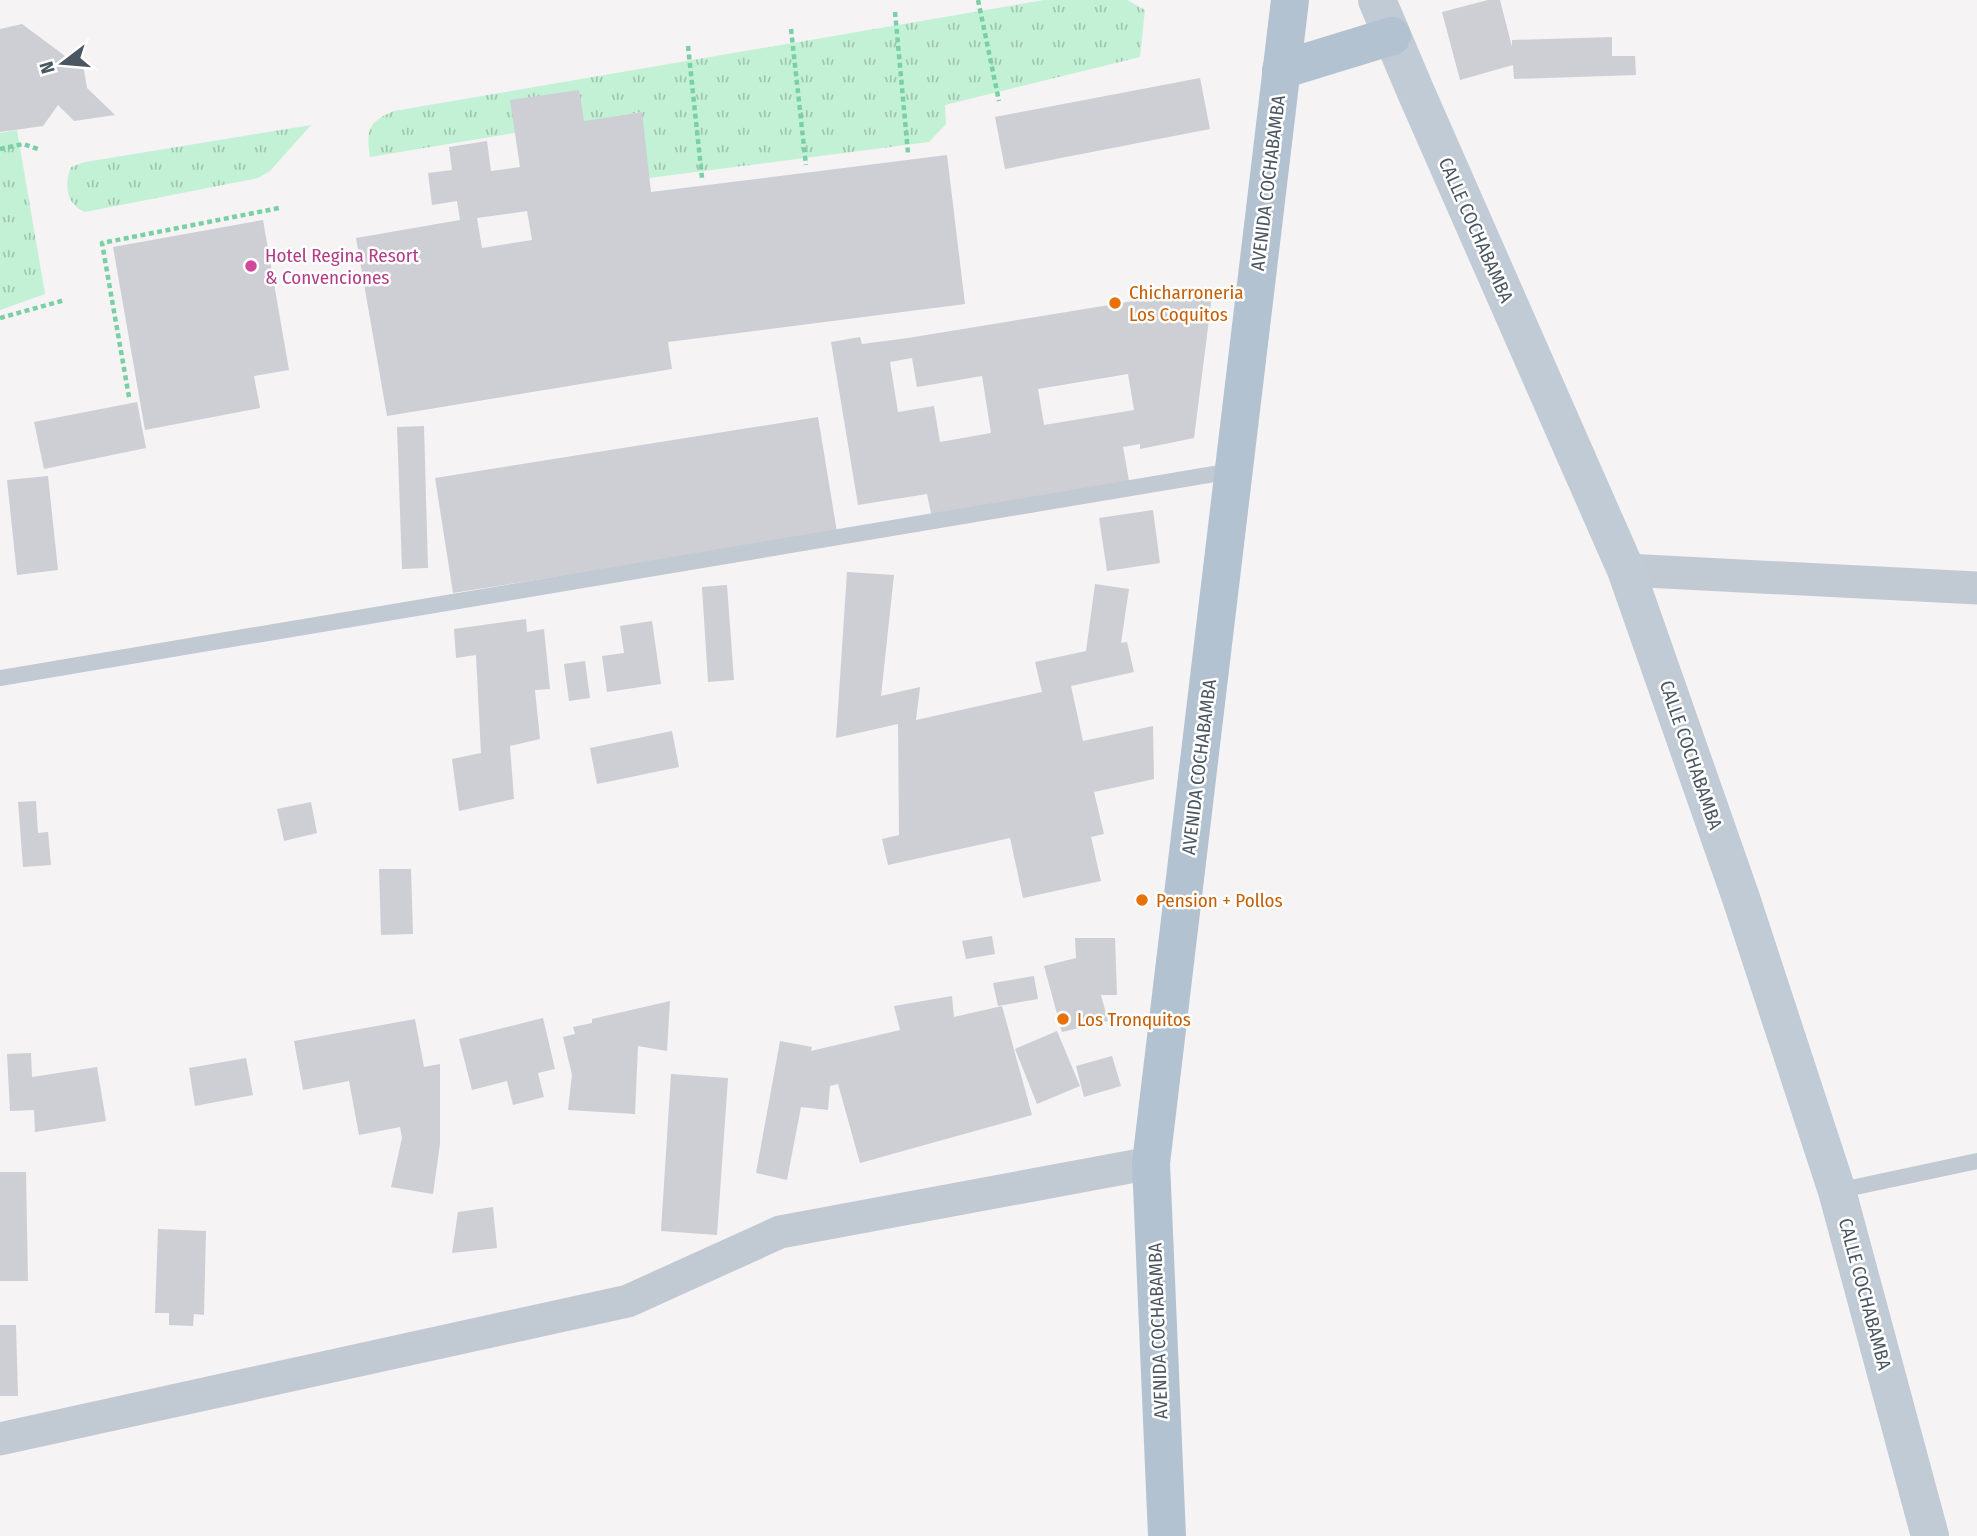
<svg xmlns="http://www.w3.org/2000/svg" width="1977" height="1536" font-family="'Fira Sans Condensed',sans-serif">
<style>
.grass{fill:url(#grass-tufts)}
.building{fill:#cdcfd5;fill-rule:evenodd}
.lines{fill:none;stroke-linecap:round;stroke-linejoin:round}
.path{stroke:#7ad0a6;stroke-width:4.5;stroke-dasharray:5 3.5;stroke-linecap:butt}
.lane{stroke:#c1cad2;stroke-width:16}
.street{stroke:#c1cad2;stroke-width:33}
.secondary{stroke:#c1cbd6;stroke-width:38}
.primary{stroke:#b3c2d1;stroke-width:38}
.hotel-dot{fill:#d1479c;stroke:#fff;stroke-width:2.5}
.food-dot{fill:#e8710a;stroke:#fff;stroke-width:2.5}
.labels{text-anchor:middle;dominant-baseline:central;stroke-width:5;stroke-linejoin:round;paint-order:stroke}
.street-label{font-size:19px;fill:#4a5661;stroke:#fff}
.hotel-label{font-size:19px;fill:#b23c85;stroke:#fff;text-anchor:start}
.food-label{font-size:19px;fill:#c56008;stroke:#fff;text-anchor:start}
</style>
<defs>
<pattern id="grass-tufts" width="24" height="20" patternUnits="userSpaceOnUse" patternTransform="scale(1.75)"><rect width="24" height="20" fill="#c3f1d5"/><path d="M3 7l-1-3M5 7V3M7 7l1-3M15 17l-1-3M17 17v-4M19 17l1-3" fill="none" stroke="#a0c6b0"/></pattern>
</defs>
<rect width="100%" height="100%" fill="#f5f3f3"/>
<!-- grass -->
<g class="grass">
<path d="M1044,0H1127L1145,10L1140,57L945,105L946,124L929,142L649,178L641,112L370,157C366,130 368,122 394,111Z"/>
<path d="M311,125L270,171L258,178L85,212C66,205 64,184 71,167L85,162Z"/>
<polygon points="17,130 45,294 0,310 0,133"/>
</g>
<!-- building -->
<g class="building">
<polygon points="1488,0 1500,0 1512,47 1512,40 1612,37 1612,56 1635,56 1636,75 1514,79 1513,65 1460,80 1442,12"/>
<polygon points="22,24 84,70 87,88 115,115 74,121 58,105 43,126 0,132 0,29"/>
<polygon points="1200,78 1210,129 1005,169 995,117"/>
<path d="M579,90L584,121L642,112L651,192L947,155L965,304L668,342L672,369L387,416L356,238L460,220L457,201L432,205L428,173L452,170L449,147L487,141L491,171L520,167L510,100ZM527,211L532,240L482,248L477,218Z"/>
<polygon points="263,220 289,370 254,376 260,408 145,430 113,247"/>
<path d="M1213,288L1194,438L1140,449V444L1123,447L1130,486L932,518L927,494L858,505L831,342L860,337L862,344L908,338ZM912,358L917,387L982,376L991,433L940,442L934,406L898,412L890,362ZM1128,374L1134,410L1044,425L1038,389Z"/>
<polygon points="137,402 146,448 44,469 34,422"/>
<polygon points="818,417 837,532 453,593 435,478"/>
<polygon points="424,426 428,568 402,569 397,427"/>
<polygon points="48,476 58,570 17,575 7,480"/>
<polygon points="1153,510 1160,563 1107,571 1099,518"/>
<polygon points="847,572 894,575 881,696 920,687 916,720 1042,692 1035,662 1086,651 1095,584 1129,589 1121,643 1127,642 1134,672 1071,686 1083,741 1153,726 1154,779 1094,792 1104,834 1091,837 1101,881 1023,898 1010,838 888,865 882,839 899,835 898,724 836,738"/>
<polygon points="727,585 734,680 708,682 702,587"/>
<polygon points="526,619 527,632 544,629 550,689 535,690 540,739 510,746 514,799 459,811 452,759 481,753 476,655 456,658 454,629"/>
<polygon points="652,621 661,684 607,692 602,656 624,653 620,626"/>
<polygon points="585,661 590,698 569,701 564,664"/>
<polygon points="672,731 679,767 597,784 590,748"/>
<polygon points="36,801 38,833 48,832 51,865 23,867 18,802"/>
<polygon points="311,802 317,833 284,841 277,809"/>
<polygon points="379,869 411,869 413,934 381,935"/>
<polygon points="992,936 995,954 966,959 962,941"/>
<polygon points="1075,938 1115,938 1117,995 1101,995 1108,1021 1062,1032 1044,966 1076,958"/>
<polygon points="1034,976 1038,999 998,1006 993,983"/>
<polygon points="952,996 954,1017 1002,1006 1032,1115 860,1163 838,1084 830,1086 828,1110 801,1107 787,1180 756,1173 780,1041 812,1047 811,1051 900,1030 894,1006"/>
<polygon points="670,1001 667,1051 638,1046 635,1114 568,1110 572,1075 563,1037 575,1034 573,1027 592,1023 592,1019"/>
<polygon points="543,1018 555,1069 538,1073 544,1097 513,1105 507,1081 472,1090 459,1039"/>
<polygon points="415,1019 424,1067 440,1064 440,1144 433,1194 391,1187 402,1138 400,1127 359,1135 349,1081 303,1090 294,1041"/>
<polygon points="1057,1031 1080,1086 1037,1104 1015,1049"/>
<polygon points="31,1053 32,1077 97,1067 106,1121 35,1132 34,1110 10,1111 7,1054"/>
<polygon points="1112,1056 1121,1086 1084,1097 1076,1066"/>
<polygon points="246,1058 253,1095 195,1106 189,1068"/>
<polygon points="671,1074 728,1078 717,1235 661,1231"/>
<polygon points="0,1172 26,1172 28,1281 0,1281"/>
<polygon points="493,1207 497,1248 452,1253 458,1212"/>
<polygon points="158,1229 206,1231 204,1315 194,1314 193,1326 169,1325 169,1313 155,1313"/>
<polygon points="0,1325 16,1325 18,1396 0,1396"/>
</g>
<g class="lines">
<!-- path -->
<g class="path">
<polyline points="978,0 999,101"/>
<polyline points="895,12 908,153"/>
<polyline points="791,29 806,165"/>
<polyline points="688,46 702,178"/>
<polyline points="0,149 23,144 41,150"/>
<polyline points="0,318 65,300"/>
<polyline points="129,397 102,243 279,208"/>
</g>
<!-- lane -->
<g class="lane">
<polyline points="0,678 1232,471"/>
<polyline points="1837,1191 1977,1161"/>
</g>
<!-- street -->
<g class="street">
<polyline points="1626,570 1977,588"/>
<polyline points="0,1439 628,1301 780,1232 1151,1163"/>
</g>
<!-- secondary -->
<polyline class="secondary" points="1377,0 1415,90 1626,570 1741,898 1837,1191 1930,1536"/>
<!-- primary -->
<g class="primary">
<polyline points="1281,70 1392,36"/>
<polyline points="1167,1536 1151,1163 1290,0"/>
</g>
</g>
<!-- markers -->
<circle class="hotel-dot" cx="251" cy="266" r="7"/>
<g class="food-dot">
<circle cx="1115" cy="303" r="7"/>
<circle cx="1142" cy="900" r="7"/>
<circle cx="1063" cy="1019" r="7"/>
</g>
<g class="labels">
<!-- street labels -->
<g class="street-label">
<text transform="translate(1268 183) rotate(-83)">AVENIDA COCHABAMBA</text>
<text transform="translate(1476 230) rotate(66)">CALLE COCHABAMBA</text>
<text transform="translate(1691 755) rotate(71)">CALLE COCHABAMBA</text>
<text transform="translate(1199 767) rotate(-83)">AVENIDA COCHABAMBA</text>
<text transform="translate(1865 1294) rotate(75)">CALLE COCHABAMBA</text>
<text transform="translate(1158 1331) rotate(-92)">AVENIDA COCHABAMBA</text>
</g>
<!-- hotel labels -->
<g class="hotel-label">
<text x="265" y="255">Hotel Regina Resort<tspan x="265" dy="22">&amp; Convenciones</tspan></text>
</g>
<!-- food labels -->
<g class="food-label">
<text x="1129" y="292">Chicharroneria<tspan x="1129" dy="22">Los Coquitos</tspan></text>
<text x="1156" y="900">Pension + Pollos</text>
<text x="1077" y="1019">Los Tronquitos</text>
</g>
</g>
<!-- north arrow -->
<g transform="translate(63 63) rotate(254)" stroke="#ffffff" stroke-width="5" paint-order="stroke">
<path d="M0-5L12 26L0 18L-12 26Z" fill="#4a5661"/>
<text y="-10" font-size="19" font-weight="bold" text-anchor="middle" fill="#4a5661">N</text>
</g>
</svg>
